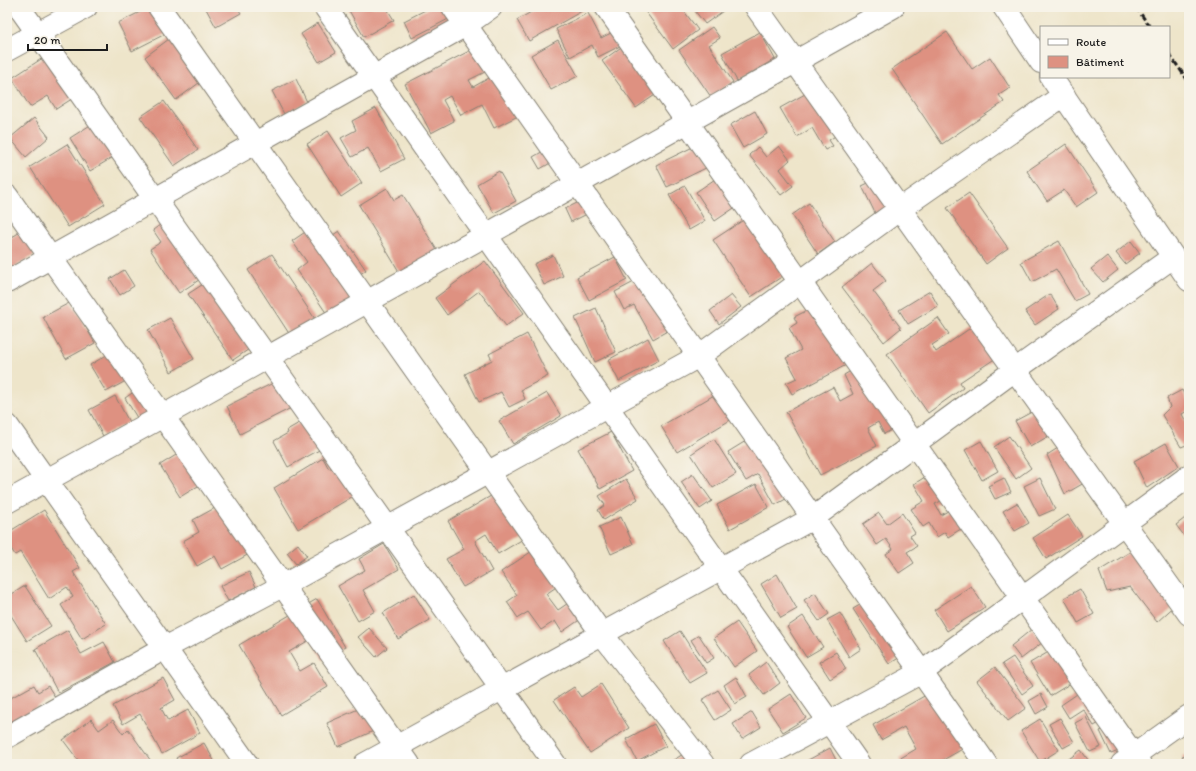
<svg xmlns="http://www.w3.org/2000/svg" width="1196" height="771" font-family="Itim,sans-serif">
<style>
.building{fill:#de9181}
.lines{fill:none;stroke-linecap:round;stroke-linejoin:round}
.minor-casing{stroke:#858073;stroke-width:24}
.tertiary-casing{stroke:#858073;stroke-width:24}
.minor{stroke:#fff;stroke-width:22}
.tertiary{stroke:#fff;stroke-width:22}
.rail{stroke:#1c1c1c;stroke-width:3;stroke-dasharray:6 3;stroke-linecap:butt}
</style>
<rect width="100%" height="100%" fill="#f7f3e8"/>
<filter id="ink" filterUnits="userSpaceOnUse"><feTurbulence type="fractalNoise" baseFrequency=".025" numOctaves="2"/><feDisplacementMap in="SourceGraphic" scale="8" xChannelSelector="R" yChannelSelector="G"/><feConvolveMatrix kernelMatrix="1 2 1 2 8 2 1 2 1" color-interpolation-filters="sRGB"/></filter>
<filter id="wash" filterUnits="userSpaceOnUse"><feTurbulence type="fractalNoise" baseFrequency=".012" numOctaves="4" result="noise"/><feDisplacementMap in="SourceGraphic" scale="16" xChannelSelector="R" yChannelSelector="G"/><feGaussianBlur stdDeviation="0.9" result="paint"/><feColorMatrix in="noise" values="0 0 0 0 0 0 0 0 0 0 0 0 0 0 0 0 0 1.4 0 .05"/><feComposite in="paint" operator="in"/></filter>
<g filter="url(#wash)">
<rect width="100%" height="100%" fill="#eee5ca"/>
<g id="blocks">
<!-- building -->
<g class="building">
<polygon points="150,7 175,29 132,51 118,23"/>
<polygon points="205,7 237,7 241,13 216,27"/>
<polygon points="347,7 386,7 394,20 364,37"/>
<polygon points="431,7 455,7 458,14 412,38 404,21"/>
<polygon points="540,7 589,7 529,41 517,20"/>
<polygon points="642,7 681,7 698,30 673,49"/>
<polygon points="700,7 721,7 723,11 705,24 695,11"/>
<polygon points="588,13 601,38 613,32 620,46 598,57 592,45 570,57 556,29"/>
<polygon points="318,23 336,52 319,62 301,34"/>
<polygon points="185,27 207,77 176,100 145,57"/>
<polygon points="712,27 720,38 709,45 733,82 711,97 679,50"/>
<polygon points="760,32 775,59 737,81 722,53"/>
<polygon points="947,32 972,69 990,57 1010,88 999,95 1004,102 942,144 892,69"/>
<polygon points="558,40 578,76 551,90 531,55"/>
<polygon points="624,45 658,93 636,108 602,61"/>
<polygon points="477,47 489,70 469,80 473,87 498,73 520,115 494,128 482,104 461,115 450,96 443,100 454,121 431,133 405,84"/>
<polygon points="52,52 78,95 56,109 48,96 30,107 12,78"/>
<polygon points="296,79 307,102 284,114 272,91"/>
<polygon points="814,89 840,133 829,140 833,146 825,150 812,128 797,137 780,108"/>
<polygon points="164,101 198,150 174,166 140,117"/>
<polygon points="376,108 404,159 381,171 368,148 352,157 341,138 356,130 352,121"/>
<polygon points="755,111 767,134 743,148 730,125"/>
<polygon points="34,118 49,137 26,157 10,138"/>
<polygon points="95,122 115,156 90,171 70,138"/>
<polygon points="328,131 362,183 341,197 307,144"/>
<polygon points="67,144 105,204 68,227 30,167"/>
<polygon points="699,144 710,166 667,187 656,165"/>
<polygon points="1066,144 1098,192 1076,207 1064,190 1047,201 1027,171"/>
<polygon points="552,146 559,158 540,169 533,157"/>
<polygon points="779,146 790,160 780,169 793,186 781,195 749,155 758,147 766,157"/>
<polygon points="499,171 516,201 494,213 477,184"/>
<polygon points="724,173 743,202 715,221 696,192"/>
<polygon points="883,176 896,203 875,213 862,186"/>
<polygon points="685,186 705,221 689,230 669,195"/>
<polygon points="387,188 394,200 403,195 440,255 403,278 359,205"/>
<polygon points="969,193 1008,248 986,264 947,208"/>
<polygon points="589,197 595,210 571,222 565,209"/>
<polygon points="809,203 835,242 818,254 792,215"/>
<polygon points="751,215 792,270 751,297 713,240"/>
<polygon points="164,222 208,274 179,293 150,249 161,242 153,230"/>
<polygon points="317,224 327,239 339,231 366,270 344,285 354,299 329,317 297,270 307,262 292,241"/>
<polygon points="22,231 36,254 7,272 7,240"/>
<polygon points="1059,241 1088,294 1075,301 1056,269 1032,282 1021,262"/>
<polygon points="1131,241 1140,253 1125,264 1116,253"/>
<polygon points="272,254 315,319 290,335 248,270"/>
<polygon points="553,255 563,276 544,285 534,264"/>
<polygon points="1107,256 1118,270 1103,282 1091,269"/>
<polygon points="615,257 627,280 589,300 577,277"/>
<polygon points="485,261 524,313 506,326 479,291 447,315 435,298"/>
<polygon points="872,263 886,281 873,291 901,328 884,342 842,287"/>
<polygon points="124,270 134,286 120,295 110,279"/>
<polygon points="649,274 678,325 653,339 634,305 624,310 615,292"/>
<polygon points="214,277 258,343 233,360 188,294"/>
<polygon points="930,291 938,306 908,324 899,310"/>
<polygon points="1050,294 1059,309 1035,325 1025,311"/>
<polygon points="731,295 741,307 719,324 710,311"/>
<polygon points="71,302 95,343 66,359 43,317"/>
<polygon points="816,306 848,364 792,394 786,383 797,378 786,358 801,350 789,328 797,323 794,317"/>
<polygon points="596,308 616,352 595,362 575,318"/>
<polygon points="170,318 194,359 171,372 148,330"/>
<polygon points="938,318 949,334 932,345 936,352 979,322 1002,354 960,382 963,388 928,413 887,354"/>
<polygon points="527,334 548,376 521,390 525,399 509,407 501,392 479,402 465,374 492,360 489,354"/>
<polygon points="648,338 659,360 619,381 608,360"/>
<polygon points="115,350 131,378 106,392 90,365"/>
<polygon points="859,366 899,426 884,434 878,422 868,428 877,446 820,475 786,412 833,387 840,401 853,394 844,375"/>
<polygon points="281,379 295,406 240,434 227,406"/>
<polygon points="138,389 153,412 139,421 125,398"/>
<polygon points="1182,390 1189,404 1189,410 1182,414 1186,422 1189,421 1189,444 1181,447 1162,415 1170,407 1167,398"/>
<polygon points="721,391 737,416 677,452 661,426"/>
<polygon points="547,393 561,416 513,444 499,421"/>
<polygon points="115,396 129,422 103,436 89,410"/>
<polygon points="1041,407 1057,431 1030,447 1015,421"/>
<polygon points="306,419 323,448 288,467 274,441 288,433 287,430"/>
<polygon points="611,432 632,471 600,489 578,449"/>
<polygon points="754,436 793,495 775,505 758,474 746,481 728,452"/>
<polygon points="1009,436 1031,468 1016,479 994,447"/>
<polygon points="714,439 736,474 713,488 691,454"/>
<polygon points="981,441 998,471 982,480 965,450"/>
<polygon points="1166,443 1179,466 1147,488 1134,461"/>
<polygon points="1061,446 1084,483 1065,494 1047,455"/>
<polygon points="189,447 208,480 180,497 160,465"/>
<polygon points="323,458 329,469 336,464 355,495 298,529 274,488"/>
<polygon points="693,474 712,501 700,509 681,482"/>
<polygon points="928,475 943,500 935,504 941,515 953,508 964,527 948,537 945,532 937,537 929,523 923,527 911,509 924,501 914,484"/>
<polygon points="1004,478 1011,492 995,499 988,486"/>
<polygon points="1040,478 1055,509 1039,516 1024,486"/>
<polygon points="626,479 638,499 604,520 598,510 605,505 599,496"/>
<polygon points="756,484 769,507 730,529 717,505"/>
<polygon points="508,486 535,532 498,554 486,534 475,541 492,571 463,587 446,559 464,549 448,521"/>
<polygon points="224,503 251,553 222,569 215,556 197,566 183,541 199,532 193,520"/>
<polygon points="1017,503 1029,523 1015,531 1003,511"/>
<polygon points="44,510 80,568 73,572 106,624 82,639 61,605 73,597 67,587 49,599 20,552 15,555 7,542 7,533"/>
<polygon points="879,513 887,524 902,513 915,533 910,536 917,546 907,552 914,563 899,573 886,554 893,549 886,539 877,545 863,524"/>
<polygon points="1068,515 1082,536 1046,559 1033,538"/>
<polygon points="1189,515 1189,542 1176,525"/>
<polygon points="621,517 633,544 611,554 599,527"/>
<polygon points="298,544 307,556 296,564 287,553"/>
<polygon points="384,544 399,569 363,590 375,611 358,621 338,586 365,570 359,559"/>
<polygon points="541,545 565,581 546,594 558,610 580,595 591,612 562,632 555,621 541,630 528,612 518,618 507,602 517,595 501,572"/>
<polygon points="1133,550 1179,602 1157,622 1130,587 1107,592 1099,571"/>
<polygon points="249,572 256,587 228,601 220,586"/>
<polygon points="777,574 797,609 781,618 761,584"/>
<polygon points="25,586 51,626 27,641 7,609 7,597"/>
<polygon points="971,586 985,607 947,631 934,610"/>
<polygon points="1080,589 1094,614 1078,623 1064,598"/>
<polygon points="815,593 829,614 819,621 804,600"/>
<polygon points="414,594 430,620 398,639 383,613"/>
<polygon points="875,596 910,651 889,664 853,609"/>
<polygon points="317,599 345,647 323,660 311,639 289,652 300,671 314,663 328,687 281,715 239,645"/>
<polygon points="840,613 861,649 849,657 827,620"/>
<polygon points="803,616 823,647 806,657 787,627"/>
<polygon points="737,622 757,651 734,667 714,638"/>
<polygon points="369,628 387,648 376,657 358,637"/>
<polygon points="1032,629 1043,642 1021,659 1011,646"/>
<polygon points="68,630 81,654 104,642 115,662 58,693 35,649"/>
<polygon points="680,631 707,673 690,683 664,641"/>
<polygon points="699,635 714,658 706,663 691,640"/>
<polygon points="1057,647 1076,680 1050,696 1030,663"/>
<polygon points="836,652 846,669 830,679 819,662"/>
<polygon points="1013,657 1033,686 1022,694 1002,664"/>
<polygon points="766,662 780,683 764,695 749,675"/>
<polygon points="995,667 1026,708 1008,721 977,681"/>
<polygon points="736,677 747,697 735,704 724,685"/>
<polygon points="163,678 175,700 161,708 168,721 188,710 200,733 162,754 140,714 123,724 113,706"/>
<polygon points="601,684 629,728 590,753 554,700 574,687 581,697"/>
<polygon points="34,685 38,692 48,686 55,697 7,724 7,700"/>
<polygon points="942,686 973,743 936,764 902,764 899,759 916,749 904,727 881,740 873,725"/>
<polygon points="718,690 731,710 715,720 702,700"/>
<polygon points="1083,690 1103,721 1094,726 1083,709 1069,718 1061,705"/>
<polygon points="791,694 806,718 783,732 768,709"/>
<polygon points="1041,694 1048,707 1036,714 1029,701"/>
<polygon points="367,705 378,729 338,747 327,723"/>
<polygon points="752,712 761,727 742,739 733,724"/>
<polygon points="1086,717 1101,747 1090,752 1075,723"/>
<polygon points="1060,718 1074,742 1063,748 1049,724"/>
<polygon points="91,719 99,730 113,720 123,734 128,729 151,761 147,764 81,764 63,740"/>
<polygon points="1040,719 1059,750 1040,762 1021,731"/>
<polygon points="654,724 666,746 637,761 626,739"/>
<polygon points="1110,726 1121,750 1111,754 1100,731"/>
<polygon points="204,743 216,764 179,764 176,758"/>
<polygon points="830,748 838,764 801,764"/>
<polygon points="1081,750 1091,764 1062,764"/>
<polygon points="685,753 692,764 667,764"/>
<polygon points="1189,754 1189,764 1186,764 1182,756"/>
</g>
</g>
</g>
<g filter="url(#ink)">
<use href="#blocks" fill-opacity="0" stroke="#858073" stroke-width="1"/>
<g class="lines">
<!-- minor casing -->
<g class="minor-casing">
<g id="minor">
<polyline points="19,7 555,764"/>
<polyline points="159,7 602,634 703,764"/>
<polyline points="325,7 859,764"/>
<polyline points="453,7 986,764"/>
<polyline points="606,7 1140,764"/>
<polyline points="756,7 1189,614"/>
<polyline points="1004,7 1041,62"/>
<polyline points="7,50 86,7"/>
<polyline points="1051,77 1189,280"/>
<polyline points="7,196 409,764"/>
<polyline points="7,282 466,25 491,7"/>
<polyline points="7,502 163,416 893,7"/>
<polyline points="7,737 165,648 282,586 699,356 900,209 1064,95"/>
<polyline points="365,764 813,518 1015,370 1173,257"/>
<polyline points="751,764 922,672 1189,476"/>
<polyline points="1122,764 1189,716"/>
</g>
</g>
<!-- tertiary casing -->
<g class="tertiary-casing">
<polyline id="tertiary" points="7,425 247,764"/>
</g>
<!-- minor -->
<use href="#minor" class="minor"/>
<!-- tertiary -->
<use href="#tertiary" class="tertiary"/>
<!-- rail -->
<g class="rail">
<polyline points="1136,7 1150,27"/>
<polyline points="1169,54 1189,82"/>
</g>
</g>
</g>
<!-- margin -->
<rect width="1196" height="771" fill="none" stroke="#f7f3e8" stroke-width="24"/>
<!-- legend -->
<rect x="1040" y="26" width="130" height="52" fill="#f7f3e8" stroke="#9f9d96"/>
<rect x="1048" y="39" width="20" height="6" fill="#ffffff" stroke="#9f9d96"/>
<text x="1076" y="46" font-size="12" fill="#1c1c1c">Route</text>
<rect x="1048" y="56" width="20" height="12" fill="#de9181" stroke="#9f9d96"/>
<text x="1076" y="66" font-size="12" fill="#1c1c1c">Bâtiment</text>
<!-- scale -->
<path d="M28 44v6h79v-6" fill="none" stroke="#1c1c1c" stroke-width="2"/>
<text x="34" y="44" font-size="12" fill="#1c1c1c" stroke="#f7f3e8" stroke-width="3" paint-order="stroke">20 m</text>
</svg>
